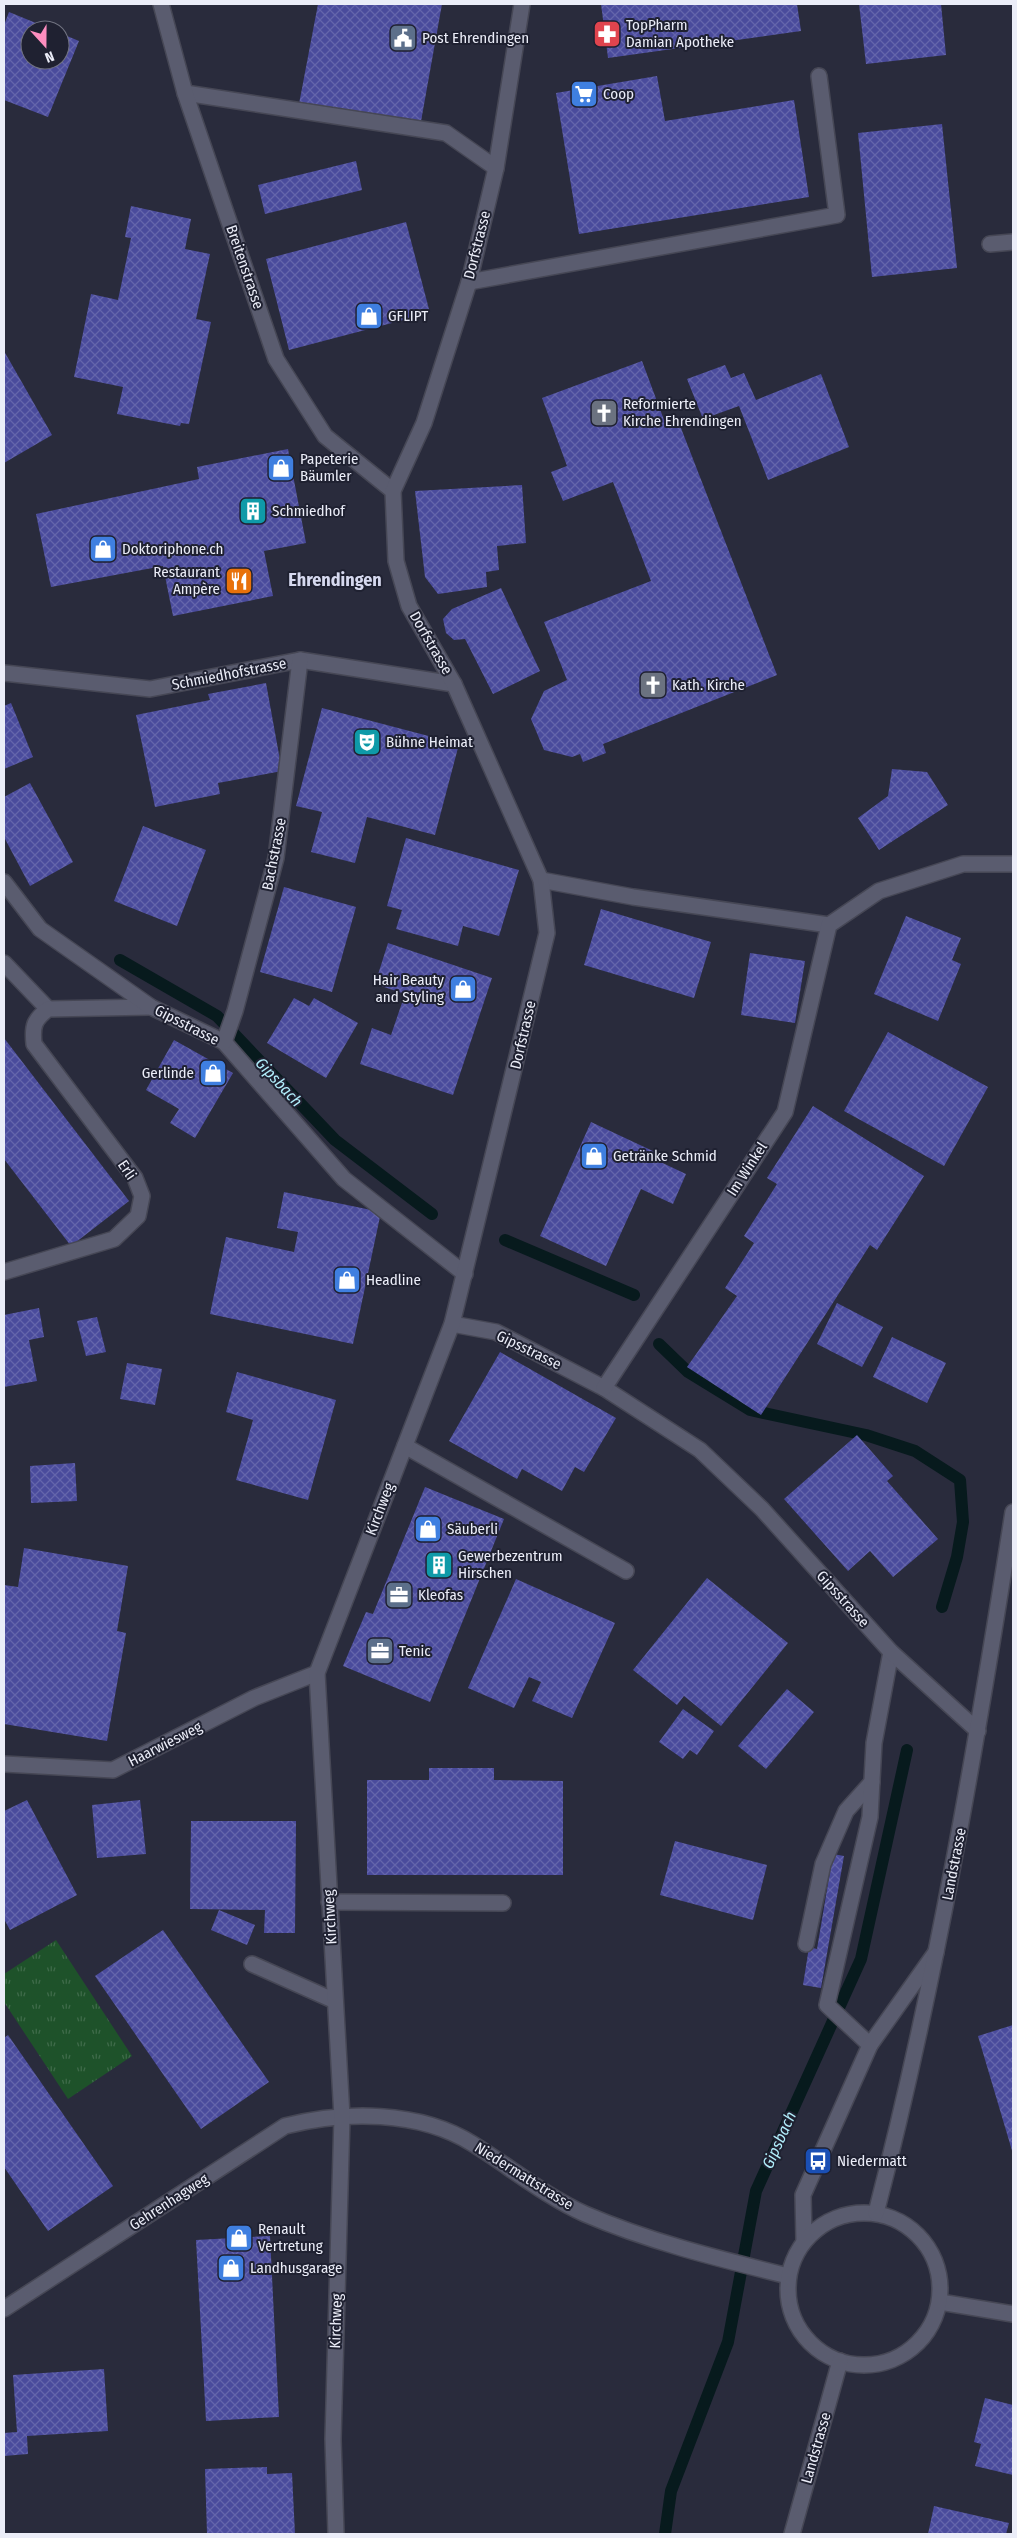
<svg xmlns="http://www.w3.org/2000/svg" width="1017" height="2538" font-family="'Fira Sans Condensed',sans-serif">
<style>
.park{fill:url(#park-tufts)}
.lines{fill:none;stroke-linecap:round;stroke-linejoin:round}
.stream{stroke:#071a1d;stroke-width:12}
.building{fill:url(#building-cross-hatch)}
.service-casing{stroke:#464755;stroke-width:18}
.minor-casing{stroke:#464755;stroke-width:18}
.tertiary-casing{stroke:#464755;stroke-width:18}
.secondary-casing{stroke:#464755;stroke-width:18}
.service{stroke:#5a5c6f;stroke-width:15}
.minor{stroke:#5a5c6f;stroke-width:15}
.tertiary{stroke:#5a5c6f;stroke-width:15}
.secondary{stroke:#5a5c6f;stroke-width:15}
.labels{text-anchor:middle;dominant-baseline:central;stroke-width:4;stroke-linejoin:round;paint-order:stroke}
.poi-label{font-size:15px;fill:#ebedf8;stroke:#1f2131;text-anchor:start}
.street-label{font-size:15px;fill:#ebedf8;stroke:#1f2131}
.water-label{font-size:16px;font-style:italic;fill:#b1eefb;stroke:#1f2131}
.quarter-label{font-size:18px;font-weight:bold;fill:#d6d9ef;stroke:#1f2131}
</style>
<defs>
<pattern id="park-tufts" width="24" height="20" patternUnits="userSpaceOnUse" patternTransform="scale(1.25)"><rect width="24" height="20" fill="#1e522a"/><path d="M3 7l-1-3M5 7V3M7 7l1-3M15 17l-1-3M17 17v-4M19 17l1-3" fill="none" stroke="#3f6b4a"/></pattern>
<pattern id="building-cross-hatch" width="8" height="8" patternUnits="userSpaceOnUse" patternTransform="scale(1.25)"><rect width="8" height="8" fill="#4a4b9c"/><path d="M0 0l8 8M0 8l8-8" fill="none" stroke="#6465ab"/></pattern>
</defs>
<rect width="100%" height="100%" fill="#292b3c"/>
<!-- park -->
<polygon class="park" points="56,1940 132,2056 68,2099 4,2002 4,1974"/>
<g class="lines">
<!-- stream -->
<g class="stream">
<polyline points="120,960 217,1016 335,1140 432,1214"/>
<polyline points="505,1240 634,1295"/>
<polyline points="659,1344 688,1372 750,1410 866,1435 915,1451 960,1480 963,1522 957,1557 942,1607"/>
<polyline points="665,2534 671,2491 728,2342 756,2191 861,1959 907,1750"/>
</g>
</g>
<!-- building -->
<g class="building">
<polygon points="318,4 442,4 420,127 299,104"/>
<polygon points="601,4 797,4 801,31 608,58"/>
<polygon points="859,4 941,4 946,55 866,64"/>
<polygon points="9,12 53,30 30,30 30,60 60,60 60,33 79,41 48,117 4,100 4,25"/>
<polygon points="657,76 665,121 794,100 809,197 579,234 556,93"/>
<polygon points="942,124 957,268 872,277 858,133"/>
<polygon points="356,161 362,190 265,214 258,185"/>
<polygon points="131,206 191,219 185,249 210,254 196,319 211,322 189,424 181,423 180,426 117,414 123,387 74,377 91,294 118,300 131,238 125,237"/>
<polygon points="406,222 430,313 289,350 266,259"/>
<polygon points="4,351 52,435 4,463"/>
<polygon points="642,361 667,428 679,423 777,675 603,744 606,753 583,762 580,754 572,757 544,750 531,719 544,691 567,680 544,622 651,581 613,482 563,501 551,472 567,466 542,398"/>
<polygon points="725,365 731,378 744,373 756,400 821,374 849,447 768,480 739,406 703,419 687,379"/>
<polygon points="288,449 306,543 264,551 273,596 173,616 163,566 51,587 36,514 199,479 197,467"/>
<polygon points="522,485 526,543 497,546 499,570 486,572 487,587 438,594 425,577 415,491"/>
<polygon points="501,588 540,671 493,694 465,639 454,640 446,633 443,619 452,609"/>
<polygon points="266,683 282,771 218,783 220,794 155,807 136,715 210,700 208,694"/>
<polygon points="11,703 33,757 4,769 4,706"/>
<polygon points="322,708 459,744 435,835 367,817 355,863 311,852 322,812 296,806"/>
<polygon points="892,769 927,772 948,805 879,850 858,818 888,796"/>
<polygon points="30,783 73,862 30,886 4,837 4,797"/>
<polygon points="143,826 206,850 177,926 114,901"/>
<polygon points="406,838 519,870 499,936 463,926 458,946 396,929 402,910 387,906"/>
<polygon points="284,887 356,907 332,992 260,972"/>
<polygon points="601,909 711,942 694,998 584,965"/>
<polygon points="906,916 961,938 952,960 961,964 938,1021 874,994"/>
<polygon points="388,943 492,978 453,1095 360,1064 372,1028 391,1035 405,994 375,984"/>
<polygon points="750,953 805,961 795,1023 741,1015"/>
<polygon points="294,998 309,1006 314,998 358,1023 326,1078 267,1043"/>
<polygon points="888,1032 988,1087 944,1166 844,1111"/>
<polygon points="4,1038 129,1201 71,1246 4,1159"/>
<polygon points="174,1040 233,1073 195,1138 170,1123 179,1109 146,1090"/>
<polygon points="813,1106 924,1176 877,1250 870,1245 761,1415 687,1367 737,1296 725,1288 754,1243 744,1236 777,1184 767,1178"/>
<polygon points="591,1122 657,1153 654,1159 686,1174 673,1204 641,1189 606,1266 540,1236"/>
<polygon points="284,1192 381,1212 353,1344 210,1314 226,1237 294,1252 298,1232 277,1228"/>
<polygon points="837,1303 883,1327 862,1367 817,1344"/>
<polygon points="39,1308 44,1337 29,1340 37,1381 4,1387 4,1315"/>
<polygon points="97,1317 106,1352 86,1356 77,1321"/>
<polygon points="892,1337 946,1363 927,1403 873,1377"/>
<polygon points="500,1352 616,1418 584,1472 575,1467 562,1491 522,1469 517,1479 449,1441"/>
<polygon points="127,1363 162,1369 155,1405 120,1399"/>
<polygon points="237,1372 336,1400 308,1500 236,1480 253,1420 226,1412"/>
<polygon points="857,1435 893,1476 887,1481 938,1539 893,1577 870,1551 848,1571 784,1499"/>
<polygon points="75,1463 77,1501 31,1503 30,1466"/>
<polygon points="425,1487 504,1519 430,1702 343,1666 366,1612 373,1614"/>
<polygon points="24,1548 128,1566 117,1631 126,1633 107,1741 4,1724 4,1585 18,1587"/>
<polygon points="707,1578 788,1643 721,1726 684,1696 677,1705 633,1670"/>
<polygon points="516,1579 615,1623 572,1718 532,1701 541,1682 529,1677 514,1708 468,1688"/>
<polygon points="787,1689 814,1712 766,1769 738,1746"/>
<polygon points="683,1709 714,1731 697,1755 690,1750 683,1759 659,1742"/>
<polygon points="429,1768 494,1768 494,1780 563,1781 563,1875 367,1875 367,1780 429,1780"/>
<polygon points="27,1800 77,1895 10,1930 4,1919 4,1811"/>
<polygon points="140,1800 146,1854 97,1858 92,1805"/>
<polygon points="191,1821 296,1821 295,1933 264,1933 265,1910 190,1909"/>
<polygon points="675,1841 767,1865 753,1920 660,1895"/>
<polygon points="833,1854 844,1856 821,1988 803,1985 809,1947 817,1949"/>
<polygon points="219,1910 255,1925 247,1945 211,1930"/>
<polygon points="163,1930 269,2082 201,2129 95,1976"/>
<polygon points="1013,2025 1013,2154 978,2036"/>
<polygon points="8,2035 113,2186 48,2231 4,2167 4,2038"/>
<polygon points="270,2236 279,2417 206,2421 196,2240"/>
<polygon points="104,2369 108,2431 27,2436 28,2454 4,2456 4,2433 17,2432 13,2375"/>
<polygon points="985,2398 1013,2405 1013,2475 975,2466 981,2444 974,2442"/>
<polygon points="267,2467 267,2474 292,2473 295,2534 207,2534 205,2469"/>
<polygon points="934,2506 1009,2523 1006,2534 928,2534"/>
</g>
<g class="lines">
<!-- service casing -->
<g class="service-casing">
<g id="service">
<polyline points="185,93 446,133 496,168"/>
<polyline points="990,244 1013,242"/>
<polyline points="469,282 837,215 819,76"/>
<polyline points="4,963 48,1009"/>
<path d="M4,1272L114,1239L138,1216L142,1196L135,1178L34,1044C32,1026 34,1020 48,1009L151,1007"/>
<polyline points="405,1446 626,1571"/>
<polyline points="329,1902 503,1903"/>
<polyline points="806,1944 823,1864 846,1811 872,1782"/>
<polyline points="252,1964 335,2001"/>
<polyline points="870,2045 827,2005 870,1817 874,1743 891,1652"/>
<polyline points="804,2241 803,2195 870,2045 936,1952"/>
</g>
</g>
<!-- minor casing -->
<g class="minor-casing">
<g id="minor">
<polyline points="161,4 185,93 276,359 325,436 393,491"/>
<polyline points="4,673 150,689 300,660 454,684"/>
<polyline points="541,880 633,897 829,925"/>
<polyline points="4,882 40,929 151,1007 224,1042 344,1179 465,1274"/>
<polyline points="224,1042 235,1011 276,858 300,660"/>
<polyline points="452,1324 496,1332 604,1388 700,1450 762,1509 891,1652 978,1731"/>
<polyline points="604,1388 785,1112 829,925 879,891 963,864 1013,864"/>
<polyline points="4,1764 113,1770 254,1698 317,1673"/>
<path d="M4,2309L285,2126C344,2111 419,2110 473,2144C510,2167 545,2196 585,2214C650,2242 720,2259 788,2276"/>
<polyline points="336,2534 333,2439 342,2117 317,1673 452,1324 547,933 541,880 454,684 409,606 396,561 393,491 424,423 469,282 496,168 522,4"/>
</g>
</g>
<!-- tertiary casing -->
<g class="tertiary-casing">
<polyline id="tertiary" points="940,2302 1013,2314"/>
</g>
<!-- secondary casing -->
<g class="secondary-casing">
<g id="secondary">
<circle cx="864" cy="2289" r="76"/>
<path d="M876,2213C936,1982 976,1748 1013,1512"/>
<polyline points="792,2534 840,2361"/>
</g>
</g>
<!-- service -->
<use href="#service" class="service"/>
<!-- minor -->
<use href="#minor" class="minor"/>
<!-- tertiary -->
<use href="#tertiary" class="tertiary"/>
<!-- secondary -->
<use href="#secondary" class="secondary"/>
</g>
<!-- icons -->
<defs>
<g id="pharmacy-square" transform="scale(1.4375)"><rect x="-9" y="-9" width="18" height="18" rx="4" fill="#e0444e" stroke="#1f2131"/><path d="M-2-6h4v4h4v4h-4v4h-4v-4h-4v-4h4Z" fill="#fff"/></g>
<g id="civic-square" transform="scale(1.4375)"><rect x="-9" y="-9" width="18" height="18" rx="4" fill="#5c6f8a" stroke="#1f2131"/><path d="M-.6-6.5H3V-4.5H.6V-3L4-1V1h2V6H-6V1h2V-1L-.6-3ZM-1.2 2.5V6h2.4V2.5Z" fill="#fff"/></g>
<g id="supermarket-square" transform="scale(1.4375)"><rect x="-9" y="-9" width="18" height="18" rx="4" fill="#3f7fe0" stroke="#1f2131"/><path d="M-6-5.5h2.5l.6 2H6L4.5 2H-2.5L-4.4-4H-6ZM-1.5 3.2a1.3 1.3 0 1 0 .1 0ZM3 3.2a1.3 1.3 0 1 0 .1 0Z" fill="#fff"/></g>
<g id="shop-square" transform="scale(1.4375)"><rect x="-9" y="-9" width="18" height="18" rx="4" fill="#3f7fe0" stroke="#1f2131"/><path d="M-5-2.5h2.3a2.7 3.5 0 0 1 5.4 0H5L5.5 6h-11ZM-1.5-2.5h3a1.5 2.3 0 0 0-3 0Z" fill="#fff"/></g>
<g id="church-square" transform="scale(1.4375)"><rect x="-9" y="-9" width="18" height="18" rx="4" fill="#6b7280" stroke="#1f2131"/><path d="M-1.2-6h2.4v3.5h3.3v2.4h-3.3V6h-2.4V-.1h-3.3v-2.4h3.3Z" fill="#fff"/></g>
<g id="building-square" transform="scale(1.4375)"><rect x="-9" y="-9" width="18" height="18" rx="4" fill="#0f9aa8" stroke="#1f2131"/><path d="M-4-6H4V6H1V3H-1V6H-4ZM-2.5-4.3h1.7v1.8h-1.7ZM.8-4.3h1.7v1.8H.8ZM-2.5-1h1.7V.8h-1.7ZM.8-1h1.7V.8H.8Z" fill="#fff"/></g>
<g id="restaurant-square" transform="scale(1.4375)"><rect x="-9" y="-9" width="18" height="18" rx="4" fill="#e8710a" stroke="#1f2131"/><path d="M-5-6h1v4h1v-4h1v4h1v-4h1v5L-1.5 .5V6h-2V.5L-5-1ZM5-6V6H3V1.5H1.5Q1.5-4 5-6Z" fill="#fff"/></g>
<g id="theatre-square" transform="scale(1.4375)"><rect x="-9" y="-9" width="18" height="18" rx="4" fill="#0f9aa8" stroke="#1f2131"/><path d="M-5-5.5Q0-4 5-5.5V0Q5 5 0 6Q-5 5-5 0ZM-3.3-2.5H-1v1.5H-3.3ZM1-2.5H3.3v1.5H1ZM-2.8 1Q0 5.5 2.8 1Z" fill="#fff"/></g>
<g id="office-square" transform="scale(1.4375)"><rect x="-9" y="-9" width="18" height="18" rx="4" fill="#5c6f8a" stroke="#1f2131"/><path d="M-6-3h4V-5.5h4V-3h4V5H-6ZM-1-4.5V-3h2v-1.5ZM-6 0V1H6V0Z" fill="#fff"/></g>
<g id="bus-square" transform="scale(1.4375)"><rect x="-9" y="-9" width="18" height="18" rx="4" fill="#1a4fb4" stroke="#1f2131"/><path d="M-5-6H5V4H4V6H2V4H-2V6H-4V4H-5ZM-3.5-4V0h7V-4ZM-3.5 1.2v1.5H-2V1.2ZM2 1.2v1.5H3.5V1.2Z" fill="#fff"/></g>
</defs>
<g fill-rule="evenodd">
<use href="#pharmacy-square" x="607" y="34"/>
<use href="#civic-square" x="403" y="38"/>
<use href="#supermarket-square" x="584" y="94"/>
<use href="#shop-square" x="369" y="316"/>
<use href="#church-square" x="604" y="413"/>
<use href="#shop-square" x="281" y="468"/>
<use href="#building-square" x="253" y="511"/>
<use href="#shop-square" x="103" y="549"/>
<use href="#restaurant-square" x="239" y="581"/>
<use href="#church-square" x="653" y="685"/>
<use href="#theatre-square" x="367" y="742"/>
<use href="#shop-square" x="463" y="989"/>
<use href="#shop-square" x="213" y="1073"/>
<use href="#shop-square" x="594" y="1156"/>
<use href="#shop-square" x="347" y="1280"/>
<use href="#shop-square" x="428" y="1529"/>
<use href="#building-square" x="439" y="1565"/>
<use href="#office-square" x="399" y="1595"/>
<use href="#office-square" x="380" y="1651"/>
<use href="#bus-square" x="818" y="2161"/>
<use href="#shop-square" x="239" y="2238"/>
<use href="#shop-square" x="231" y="2268"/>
</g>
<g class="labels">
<!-- poi labels -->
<g class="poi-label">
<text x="626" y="25">TopPharm<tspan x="626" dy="17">Damian Apotheke</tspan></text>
<text x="422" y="38">Post Ehrendingen</text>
<text x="603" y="94">Coop</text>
<text x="388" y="316">GFLIPT</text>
<text x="623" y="404">Reformierte<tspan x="623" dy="17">Kirche Ehrendingen</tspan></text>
<text x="300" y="459">Papeterie<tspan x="300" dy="17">Bäumler</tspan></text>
<text x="272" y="511">Schmiedhof</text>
<text x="122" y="549">Doktoriphone.ch</text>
<text x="220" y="572" text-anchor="end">Restaurant<tspan x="220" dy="17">Ampère</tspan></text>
<text x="672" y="685">Kath. Kirche</text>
<text x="386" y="742">Bühne Heimat</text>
<text x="444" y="980" text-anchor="end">Hair Beauty<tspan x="444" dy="17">and Styling</tspan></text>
<text x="194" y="1073" text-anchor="end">Gerlinde</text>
<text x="613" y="1156">Getränke Schmid</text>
<text x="366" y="1280">Headline</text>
<text x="447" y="1529">Säuberli</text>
<text x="458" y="1556">Gewerbezentrum<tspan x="458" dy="17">Hirschen</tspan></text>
<text x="418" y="1595">Kleofas</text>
<text x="399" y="1651">Tenic</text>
<text x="837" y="2161">Niedermatt</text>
<text x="258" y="2229">Renault<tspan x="258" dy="17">Vertretung</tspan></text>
<text x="250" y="2268">Landhusgarage</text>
</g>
<!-- street labels -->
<g class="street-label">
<text transform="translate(477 245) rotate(-76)">Dorfstrasse</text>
<text transform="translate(245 267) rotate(71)">Breitenstrasse</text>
<text transform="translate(431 643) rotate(60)">Dorfstrasse</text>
<text transform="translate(229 674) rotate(-11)">Schmiedhofstrasse</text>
<text transform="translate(274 854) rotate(-79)">Bachstrasse</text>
<text transform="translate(187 1025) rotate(27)">Gipsstrasse</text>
<text transform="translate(523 1035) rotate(-77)">Dorfstrasse</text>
<text transform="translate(747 1169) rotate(-57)">Im Winkel</text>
<text transform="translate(127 1170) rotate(56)">Erli</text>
<text transform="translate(529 1350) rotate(26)">Gipsstrasse</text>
<text transform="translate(380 1509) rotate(-69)">Kirchweg</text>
<text transform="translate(843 1599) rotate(48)">Gipsstrasse</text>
<text transform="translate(165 1744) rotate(-27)">Haarwiesweg</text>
<text transform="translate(954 1864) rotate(-79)">Landstrasse</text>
<text transform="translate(330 1917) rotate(-93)">Kirchweg</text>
<text transform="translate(524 2176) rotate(32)">Niedermattstrasse</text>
<text transform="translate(169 2202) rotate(-33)">Gehrenhagweg</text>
<text transform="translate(336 2321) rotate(-88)">Kirchweg</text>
<text transform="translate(816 2448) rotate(-74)">Landstrasse</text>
</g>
<!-- water labels -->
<g class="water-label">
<text transform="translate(279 1082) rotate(47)">Gipsbach</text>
<text transform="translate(779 2140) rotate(-66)">Gipsbach</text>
</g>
<!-- quarter labels -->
<g class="quarter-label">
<text x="335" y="580">Ehrendingen</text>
</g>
</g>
<!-- border -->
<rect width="1017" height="2538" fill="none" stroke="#ebedf8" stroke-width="10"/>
<!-- north arrow -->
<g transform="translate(45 45) rotate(159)"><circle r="24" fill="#1f2131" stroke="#717381"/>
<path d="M0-4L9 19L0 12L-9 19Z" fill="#fd8ebf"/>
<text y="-8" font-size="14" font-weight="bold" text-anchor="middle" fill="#ebedf8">N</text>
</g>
</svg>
